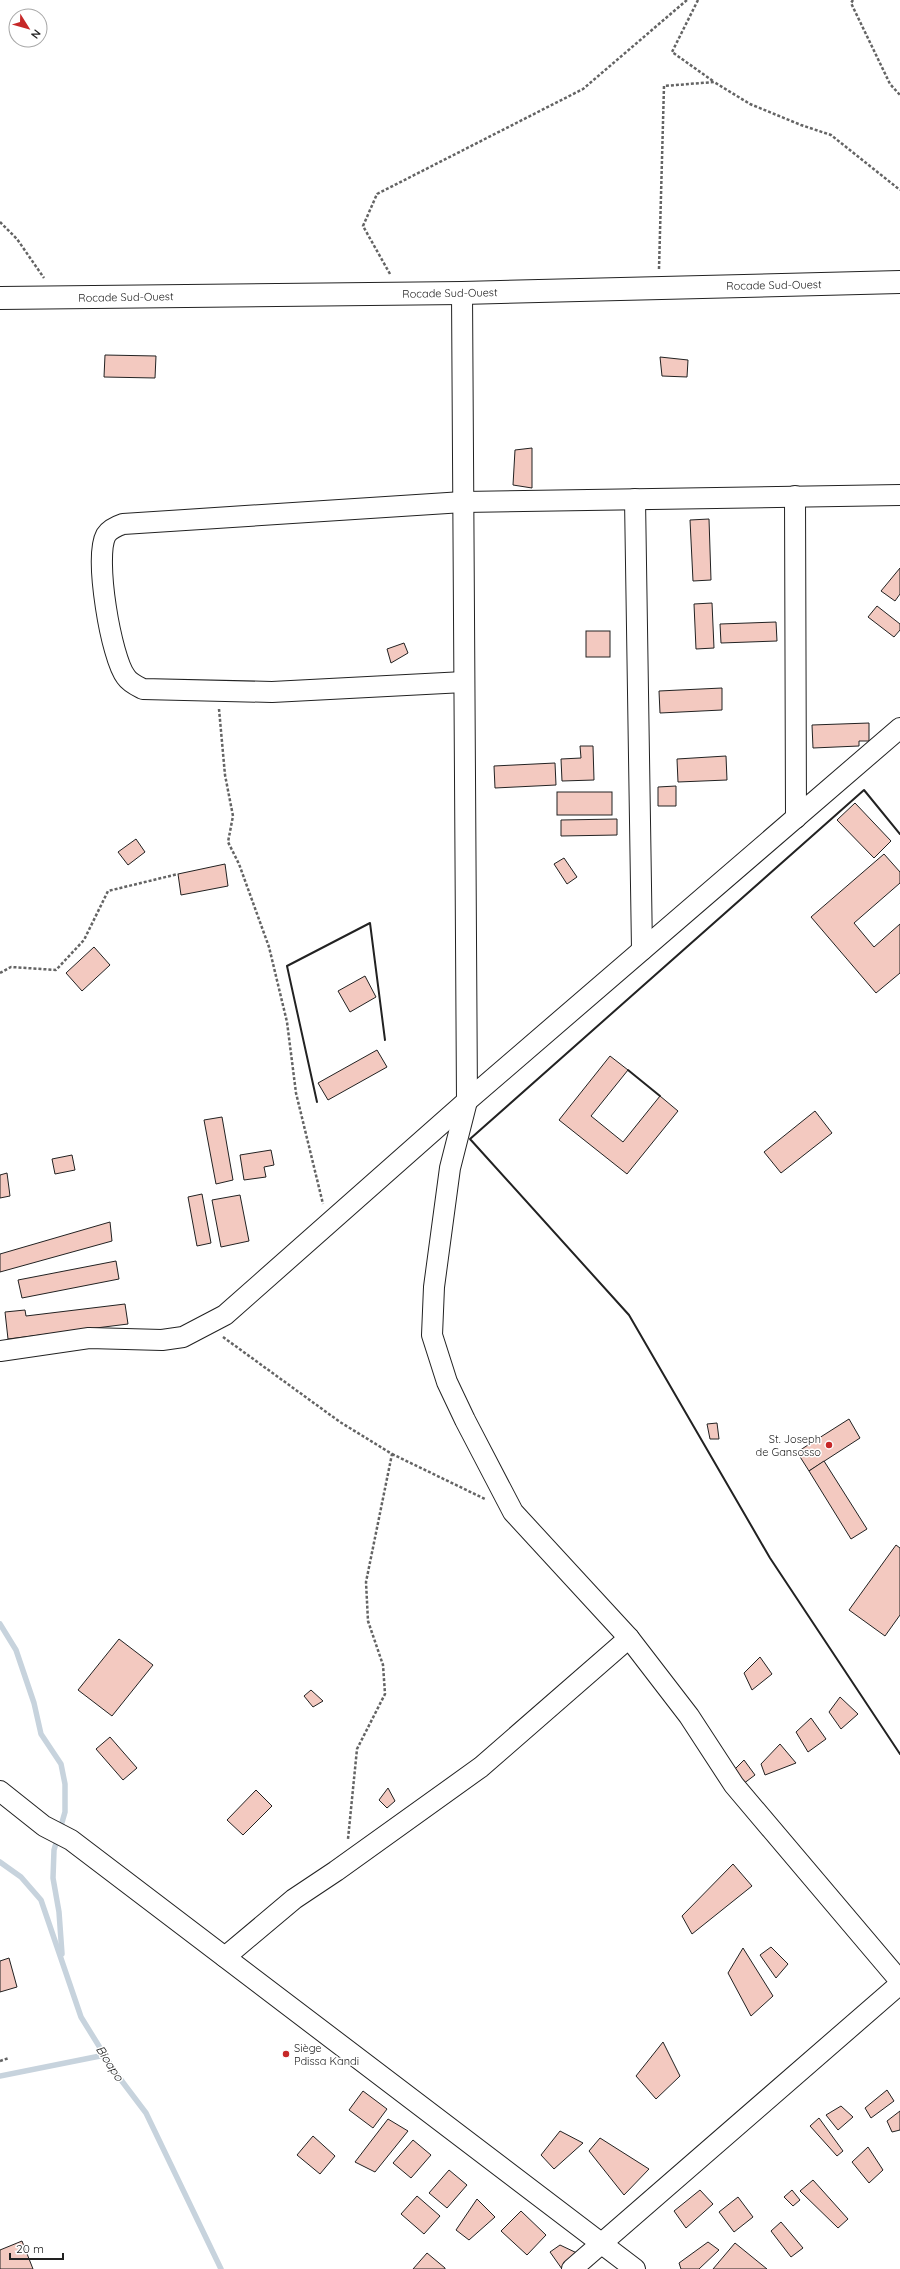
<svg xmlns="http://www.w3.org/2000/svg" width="900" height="2269" font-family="Quicksand,sans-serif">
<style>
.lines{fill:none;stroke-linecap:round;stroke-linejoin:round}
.stream{stroke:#c7d3dd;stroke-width:5.5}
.building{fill:#f3c9c0;stroke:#222}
.minor-casing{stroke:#222;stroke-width:22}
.major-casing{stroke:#222;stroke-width:24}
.path{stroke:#646464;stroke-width:2.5;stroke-dasharray:3 2;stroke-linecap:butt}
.minor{stroke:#fff;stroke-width:20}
.major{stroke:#fff;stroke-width:22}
.wall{stroke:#222;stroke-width:2}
.poi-dot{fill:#c62828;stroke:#fff;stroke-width:1.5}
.labels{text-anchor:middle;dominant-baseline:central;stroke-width:3;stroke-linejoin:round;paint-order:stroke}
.street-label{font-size:11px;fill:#222;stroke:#fff}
.poi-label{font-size:11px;fill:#222;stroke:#fff;text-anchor:end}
.water-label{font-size:12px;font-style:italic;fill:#222;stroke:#fff}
</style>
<rect width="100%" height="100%" fill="#fff"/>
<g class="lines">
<!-- stream -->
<g class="stream">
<polyline points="0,1624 16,1650 34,1703 41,1734 61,1764 65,1784 65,1812 54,1850 53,1878 59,1912 62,1954"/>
<polyline points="0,1862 21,1877 41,1900 81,2017 115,2072 146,2113 221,2269"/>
<polyline points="0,2076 105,2055"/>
</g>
</g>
<!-- building -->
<g class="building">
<polygon points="105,355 156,356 155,378 104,377"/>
<polygon points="660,357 688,360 687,377 662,376"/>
<polygon points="532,448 532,488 513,485 515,450"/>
<polygon points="709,519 711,580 693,581 690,520"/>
<polygon points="900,568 900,594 895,601 881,591"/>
<polygon points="712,603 714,648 696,649 694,604"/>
<polygon points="877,606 900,624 900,630 894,637 868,617"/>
<polygon points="776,622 777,641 721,643 720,624"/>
<rect x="586" y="631" width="24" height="26"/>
<polygon points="404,643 408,653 391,663 387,649"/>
<polygon points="722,688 722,710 660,713 659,691"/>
<polygon points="869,723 869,741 859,741 859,746 813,748 812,725"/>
<polygon points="580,746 593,746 594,780 562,781 561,759 581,758"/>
<polygon points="726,756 727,780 678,782 677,759"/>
<polygon points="555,763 556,785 495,788 494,766"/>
<polygon points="676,786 676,806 658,806 658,787"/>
<rect x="557" y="792" width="55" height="23"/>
<polygon points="855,803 891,841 874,858 837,820"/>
<polygon points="617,819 617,835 561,836 561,820"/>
<polygon points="136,839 145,852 128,865 118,852"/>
<polygon points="884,854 900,872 900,883 854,923 874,947 900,924 900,973 876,993 811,917"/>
<polygon points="564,858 577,877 567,884 554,864"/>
<polygon points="225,864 228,886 181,895 178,874"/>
<polygon points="94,947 110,965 82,991 66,973"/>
<polygon points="365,976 376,997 350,1012 338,991"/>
<polygon points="377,1050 387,1067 328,1100 318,1083"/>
<polygon points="610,1056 628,1070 591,1116 623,1142 660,1096 678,1111 627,1174 559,1120"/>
<polygon points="815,1111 832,1133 781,1173 764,1152"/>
<polygon points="222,1117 233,1180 216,1184 204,1120"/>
<polygon points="271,1150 274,1165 264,1167 266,1177 244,1180 240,1155"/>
<polygon points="72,1155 75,1170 55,1174 52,1159"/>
<polygon points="7,1173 10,1196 0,1198 0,1175"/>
<polygon points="202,1194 211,1243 197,1246 188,1197"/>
<polygon points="240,1195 249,1241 221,1247 212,1200"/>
<polygon points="110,1222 112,1241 0,1272 0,1254"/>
<polygon points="116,1261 119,1279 22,1298 18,1280"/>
<polygon points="125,1304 128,1324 8,1339 5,1312 25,1310 26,1316"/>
<polygon points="849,1419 860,1438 809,1471 797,1452"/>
<polygon points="717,1423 719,1439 710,1439 707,1424"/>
<polygon points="824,1461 867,1529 851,1539 809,1471"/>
<polygon points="896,1545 900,1548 900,1615 885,1636 849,1610"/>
<polygon points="119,1639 153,1665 112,1716 78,1690"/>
<polygon points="760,1657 772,1674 752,1690 744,1673"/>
<polygon points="311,1690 323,1701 313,1707 304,1696"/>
<polygon points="840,1697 858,1714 841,1729 829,1712"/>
<polygon points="811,1718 826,1739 808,1752 796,1732"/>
<polygon points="110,1737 137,1768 123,1780 96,1749"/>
<polygon points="780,1744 796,1763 765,1775 761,1764"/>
<polygon points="744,1760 755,1775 743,1784 734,1770"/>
<polygon points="388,1788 395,1801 387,1808 379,1800"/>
<polygon points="256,1790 272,1806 243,1835 227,1820"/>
<polygon points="733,1864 752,1886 692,1934 682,1916"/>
<polygon points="771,1947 788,1964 776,1978 760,1955"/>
<polygon points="743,1948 773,1996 751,2016 728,1973"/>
<polygon points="9,1958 17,1987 0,1992 0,1961"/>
<polygon points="663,2042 680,2076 656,2099 636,2076"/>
<polygon points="887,2090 894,2101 871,2118 865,2108"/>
<polygon points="363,2091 387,2109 373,2128 349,2110"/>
<polygon points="841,2106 853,2117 838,2130 826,2115"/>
<polygon points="900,2111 900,2130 892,2132 887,2121"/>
<polygon points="819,2118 843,2151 837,2156 810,2126"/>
<polygon points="388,2119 408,2131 375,2172 355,2162"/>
<polygon points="560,2131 583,2143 554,2169 541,2155"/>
<polygon points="313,2136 335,2156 320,2174 297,2155"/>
<polygon points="600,2138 649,2169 624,2195 589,2151"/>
<polygon points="413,2140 431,2155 411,2178 393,2163"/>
<polygon points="868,2147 883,2170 869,2183 852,2162"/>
<polygon points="449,2170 467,2185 447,2208 429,2193"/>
<polygon points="813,2180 848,2219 838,2228 800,2191"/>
<polygon points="700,2190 713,2204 686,2228 674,2211"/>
<polygon points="792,2190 800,2200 793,2206 784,2197"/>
<polygon points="417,2196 440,2216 424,2234 401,2214"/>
<polygon points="738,2197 753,2217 734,2232 719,2212"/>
<polygon points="477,2199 495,2217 469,2240 456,2230"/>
<polygon points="521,2211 546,2235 527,2255 501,2231"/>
<polygon points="781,2222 803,2248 791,2257 771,2231"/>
<polygon points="22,2241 33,2269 0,2269 0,2250"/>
<polygon points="708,2242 719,2250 699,2269 681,2269 679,2263"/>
<polygon points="735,2243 767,2269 713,2269"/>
<polygon points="560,2245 579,2254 562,2269 550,2252"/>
<polygon points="427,2253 445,2268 445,2269 413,2269"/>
</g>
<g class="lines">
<!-- minor casing -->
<g class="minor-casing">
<g id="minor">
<polyline points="462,293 467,1101 450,1168 434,1287 432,1335 447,1382 465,1420 513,1512 629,1638 689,1716 734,1785 900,1981"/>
<polyline points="795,496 796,818"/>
<polyline points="635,499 642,950"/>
<path d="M464,682L272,692L143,689C137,686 130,683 126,677C111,658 94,557 106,535C110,529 117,526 123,524L463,502L900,495"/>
<polyline points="0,1351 89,1338 162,1340 183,1337 225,1315 467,1101 900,728"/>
<polyline points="0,1791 44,1826 71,1840 635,2269"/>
<polyline points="225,1957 294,1899 336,1871 481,1767 629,1638"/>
<polyline points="572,2269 900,1984"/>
</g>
</g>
<!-- major casing -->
<g class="major-casing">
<polyline id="major" points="0,298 462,293 900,282"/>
</g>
<!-- path -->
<g class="path">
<polyline points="698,0 672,52 713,81"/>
<polyline points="853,0 851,3 890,84 900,95"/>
<polyline points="0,222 17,239 44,278"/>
<polyline points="659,269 664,86 714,82 750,104 801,125 831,135 900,190"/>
<polyline points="390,274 363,226 377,194 583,89 687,0"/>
<polyline points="219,709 225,775 233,816 228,842 239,864 269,947 287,1022 296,1093 323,1204"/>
<polyline points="0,973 11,967 56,970 84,940 108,891 178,874"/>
<polyline points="223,1337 340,1422 392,1454 366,1582 368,1621 383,1665 385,1694 357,1749 348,1839"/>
<polyline points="392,1454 485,1499"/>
<polyline points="0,2061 9,2058"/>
</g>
<!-- minor -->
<use href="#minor" class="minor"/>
<!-- major -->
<use href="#major" class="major"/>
<!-- wall -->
<g class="wall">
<polyline points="900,834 864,790 470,1139 629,1315 770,1558 900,1754"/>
<polyline points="628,1070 660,1096"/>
<polyline points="317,1102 287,966 370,923 385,1040"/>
</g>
</g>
<!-- markers -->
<g class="poi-dot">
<circle cx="829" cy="1445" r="4"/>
<circle cx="286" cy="2054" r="4"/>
</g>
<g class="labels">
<!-- street labels -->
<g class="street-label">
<text transform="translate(774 285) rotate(-1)">Rocade Sud-Ouest</text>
<text transform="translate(450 293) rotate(-1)">Rocade Sud-Ouest</text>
<text transform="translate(126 297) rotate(-1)">Rocade Sud-Ouest</text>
</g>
<!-- poi labels -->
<g class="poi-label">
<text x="821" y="1439">St. Joseph<tspan x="821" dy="13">de Gansosso</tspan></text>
<text x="294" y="2048" text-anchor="start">Siège<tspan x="294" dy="13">Pdissa Kandi</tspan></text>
</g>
<!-- water labels -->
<g class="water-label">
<text transform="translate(110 2063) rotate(57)">Bioapo</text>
</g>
</g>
<!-- north arrow -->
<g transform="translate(28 28) rotate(127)"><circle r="19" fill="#ffffff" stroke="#a7a7a7"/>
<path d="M0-3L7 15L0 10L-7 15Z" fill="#c62828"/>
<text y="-6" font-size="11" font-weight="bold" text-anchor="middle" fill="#222222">N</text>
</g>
<!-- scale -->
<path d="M10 2253v6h53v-6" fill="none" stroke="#222222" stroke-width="2"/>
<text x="16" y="2253" font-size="12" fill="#222222" stroke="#ffffff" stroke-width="3" paint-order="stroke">20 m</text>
</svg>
